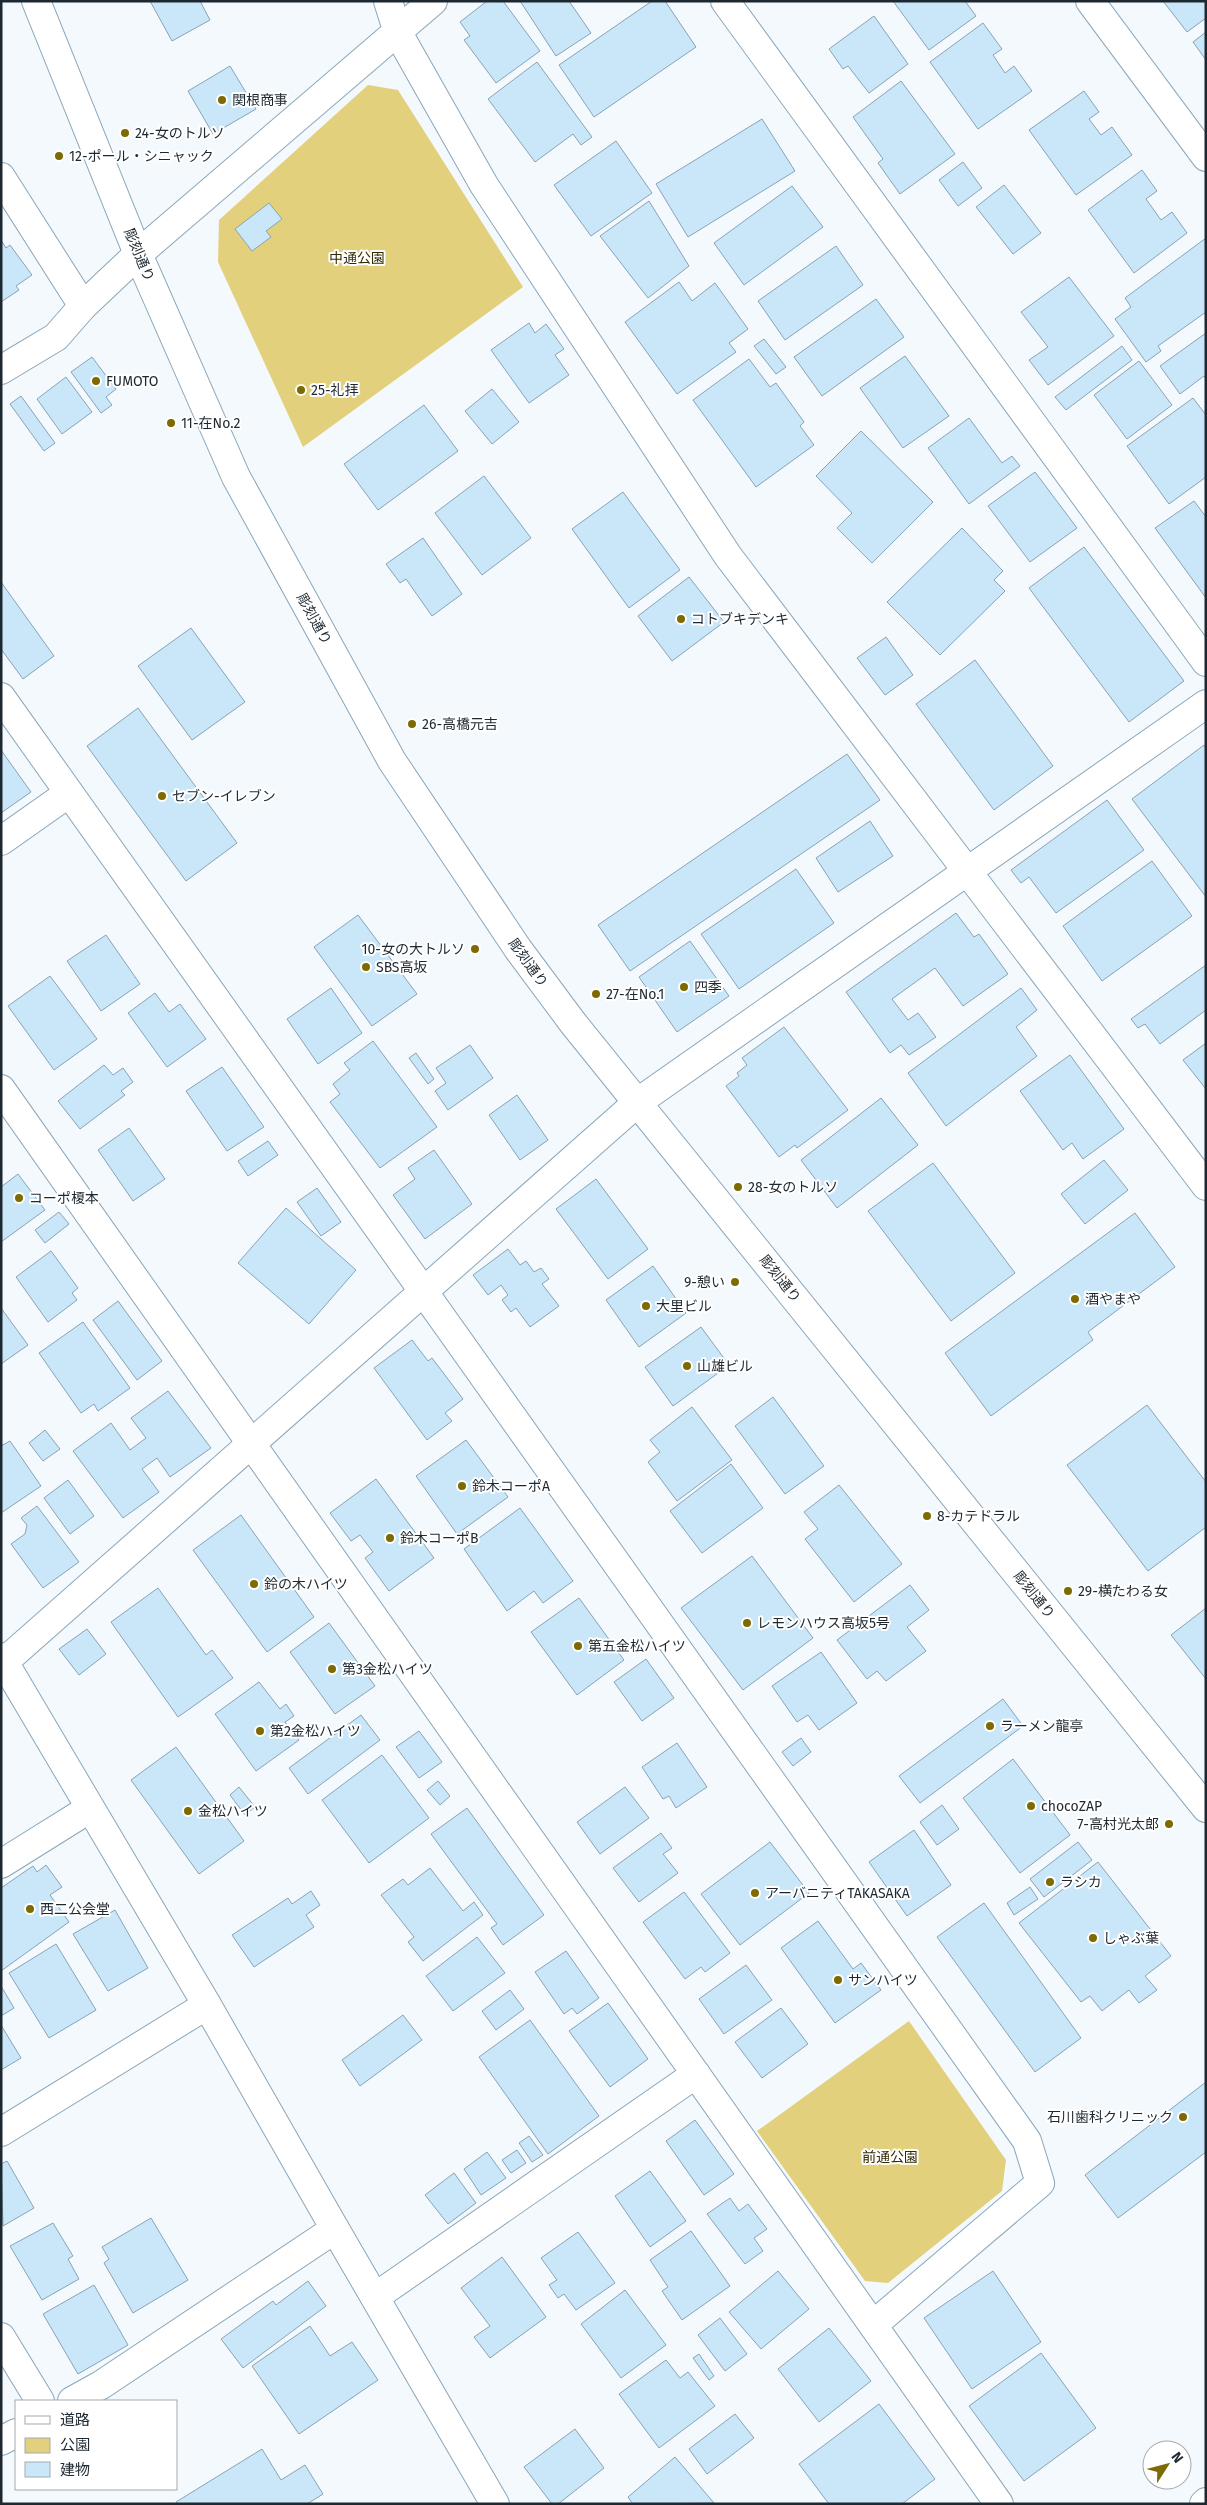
<svg xmlns="http://www.w3.org/2000/svg" width="1207" height="2505" font-family="'Fira Sans','Noto Sans JP',sans-serif">
<style>
.green{fill:#e3d07d}
.building{fill:#cae7fa;stroke:#88a3b6}
.lines{fill:none;stroke-linecap:round;stroke-linejoin:round}
.street-casing{stroke:#8ba6b9;stroke-width:30}
.secondary-casing{stroke:#8ba6b9;stroke-width:30}
.street{stroke:#fff;stroke-width:28}
.secondary{stroke:#fff;stroke-width:28}
.poi-dot{fill:#7d6a01;stroke:#fff;stroke-width:2}
.labels{text-anchor:middle;dominant-baseline:central;stroke-width:4;stroke-linejoin:round;paint-order:stroke}
.poi-label{font-size:14px;fill:#1d2830;stroke:#fff;text-anchor:start}
.street-label{font-size:14px;fill:#1d2830;stroke:#fff}
.park-label{font-size:14px;fill:#342a00;stroke:#fff}
</style>
<rect width="100%" height="100%" fill="#f3f9fd"/>
<!-- green -->
<g class="green">
<polygon points="368,85 398,90 523,287 303,447 218,262 219,220"/>
<polygon points="909,2021 1006,2160 1002,2191 888,2283 865,2281 757,2131"/>
</g>
<!-- building -->
<g class="building">
<polygon points="150,1 200,1 210,20 172,41"/>
<polygon points="487,1 503,1 540,51 496,83 464,40 470,36 460,22"/>
<polygon points="520,1 569,1 591,33 556,56"/>
<polygon points="652,1 665,1 696,47 594,117 559,65"/>
<polygon points="893,1 965,1 976,16 929,50"/>
<polygon points="1163,1 1206,1 1206,18 1187,32"/>
<polygon points="874,16 908,64 869,93 848,66 843,69 829,49"/>
<polygon points="983,23 1002,49 993,55 1005,73 1014,66 1032,91 978,129 930,62"/>
<polygon points="1206,32 1206,60 1193,42"/>
<polygon points="537,62 592,137 581,145 573,134 535,162 488,99"/>
<polygon points="230,66 256,109 213,134 188,91"/>
<polygon points="901,81 955,154 900,194 878,163 883,159 853,117"/>
<polygon points="1084,91 1099,112 1089,119 1101,135 1112,127 1132,155 1076,195 1029,130"/>
<polygon points="762,119 795,171 688,237 656,184"/>
<polygon points="616,141 652,193 591,236 554,185"/>
<polygon points="963,162 982,188 958,206 939,180"/>
<polygon points="1142,170 1157,191 1146,199 1161,220 1172,212 1187,233 1134,273 1088,210"/>
<polygon points="1004,185 1041,233 1013,254 976,207"/>
<polygon points="792,186 823,227 744,285 714,243"/>
<polygon points="649,201 689,266 648,298 600,236"/>
<polygon points="269,203 282,219 266,231 271,237 252,251 235,229"/>
<polygon points="1206,238 1206,312 1158,346 1161,351 1146,362 1115,319 1131,307 1125,298"/>
<polygon points="1,240 6,248 10,245 32,275 16,286 19,290 1,302"/>
<polygon points="836,246 863,285 785,340 758,301"/>
<polygon points="1069,277 1114,336 1048,385 1029,360 1048,347 1021,312"/>
<polygon points="679,282 692,301 715,283 748,329 729,343 736,352 677,394 625,322"/>
<polygon points="876,299 904,337 822,396 794,357"/>
<polygon points="529,323 535,333 546,324 564,349 555,355 569,375 529,403 491,350"/>
<polygon points="1206,333 1206,379 1204,376 1180,394 1160,366"/>
<polygon points="764,339 786,367 776,374 754,346"/>
<polygon points="1122,346 1132,360 1066,410 1055,397"/>
<polygon points="905,356 949,416 903,448 860,388"/>
<polygon points="92,357 116,389 106,397 112,405 101,413 71,372"/>
<polygon points="749,359 770,387 776,383 804,422 800,426 814,445 756,487 693,400"/>
<polygon points="1139,361 1172,405 1127,439 1094,395"/>
<polygon points="66,377 92,412 62,434 37,399"/>
<polygon points="492,389 519,422 492,444 465,411"/>
<polygon points="21,396 55,443 44,451 10,404"/>
<polygon points="1193,398 1206,415 1206,477 1169,504 1127,446"/>
<polygon points="424,405 458,451 378,510 344,464"/>
<polygon points="969,418 1002,463 1012,456 1020,466 969,504 928,448"/>
<polygon points="861,431 933,502 872,563 837,528 852,513 816,476"/>
<polygon points="1035,472 1077,528 1030,562 988,506"/>
<polygon points="484,476 531,538 482,575 435,513"/>
<polygon points="623,492 680,570 629,608 572,529"/>
<polygon points="1194,501 1206,517 1206,598 1155,528"/>
<polygon points="962,528 1003,571 994,580 1005,591 940,655 887,602"/>
<polygon points="423,538 462,594 432,616 406,579 400,583 386,564"/>
<polygon points="1084,547 1184,681 1129,722 1029,588"/>
<polygon points="689,577 724,622 672,661 638,616"/>
<polygon points="1,582 54,656 23,679 1,649"/>
<polygon points="191,628 245,702 192,740 138,666"/>
<polygon points="886,637 913,675 885,695 857,658"/>
<polygon points="975,660 1053,766 994,810 916,704"/>
<polygon points="138,708 237,843 186,881 87,746"/>
<polygon points="1204,745 1206,748 1206,897 1132,799"/>
<polygon points="1,750 31,792 1,813"/>
<polygon points="847,754 880,800 630,971 598,925"/>
<polygon points="1107,800 1144,850 1056,913 1029,877 1021,883 1011,870"/>
<polygon points="870,821 893,856 838,892 816,858"/>
<polygon points="1152,861 1192,916 1102,981 1063,926"/>
<polygon points="796,869 834,923 739,989 701,934"/>
<polygon points="956,913 974,937 979,934 1008,974 963,1006 935,968 892,999 908,1020 918,1013 936,1037 909,1055 901,1045 890,1053 846,992"/>
<polygon points="358,915 417,994 372,1026 314,947"/>
<polygon points="106,935 140,984 101,1011 67,961"/>
<polygon points="690,941 729,996 677,1032 639,977"/>
<polygon points="1206,965 1206,1010 1160,1044 1145,1024 1138,1028 1131,1019"/>
<polygon points="50,976 97,1039 54,1070 8,1006"/>
<polygon points="331,988 362,1033 318,1064 287,1019"/>
<polygon points="1021,988 1037,1010 1016,1027 1037,1056 946,1126 908,1073"/>
<polygon points="155,993 169,1012 180,1004 206,1039 167,1067 128,1013"/>
<polygon points="784,1027 848,1110 797,1148 795,1145 779,1157 726,1086 739,1076 737,1073 747,1065 742,1058"/>
<polygon points="373,1041 437,1127 380,1168 330,1102 340,1094 333,1084 350,1070 344,1063"/>
<polygon points="1206,1043 1206,1089 1183,1060"/>
<polygon points="470,1045 493,1078 448,1110 435,1091 446,1083 436,1068"/>
<polygon points="416,1053 434,1079 428,1084 409,1058"/>
<polygon points="1070,1055 1124,1129 1083,1159 1072,1143 1063,1150 1020,1091"/>
<polygon points="104,1065 113,1075 123,1068 133,1082 121,1091 125,1095 80,1129 58,1101"/>
<polygon points="222,1067 264,1127 227,1151 186,1091"/>
<polygon points="517,1095 548,1140 520,1160 489,1115"/>
<polygon points="881,1098 918,1145 837,1208 801,1160"/>
<polygon points="129,1128 165,1179 133,1201 98,1150"/>
<polygon points="268,1141 278,1155 248,1176 238,1161"/>
<polygon points="434,1150 472,1204 425,1239 393,1195 415,1179 408,1168"/>
<polygon points="1104,1160 1128,1190 1085,1224 1061,1194"/>
<polygon points="933,1163 1015,1273 951,1321 868,1211"/>
<polygon points="18,1174 45,1210 1,1242 1,1187"/>
<polygon points="596,1179 648,1249 608,1279 556,1209"/>
<polygon points="317,1188 341,1222 321,1236 297,1202"/>
<polygon points="286,1208 356,1270 309,1324 238,1263"/>
<polygon points="59,1212 69,1224 45,1243 35,1230"/>
<polygon points="1135,1213 1175,1267 1088,1332 1093,1340 991,1416 945,1353"/>
<polygon points="508,1249 520,1265 526,1261 534,1272 541,1268 549,1279 542,1284 559,1306 530,1327 516,1308 511,1312 502,1300 508,1295 501,1285 488,1295 473,1275"/>
<polygon points="51,1251 78,1288 72,1293 77,1300 48,1322 16,1277"/>
<polygon points="653,1266 686,1313 639,1347 606,1300"/>
<polygon points="118,1301 162,1361 137,1380 93,1320"/>
<polygon points="1,1308 28,1345 1,1364"/>
<polygon points="83,1322 130,1388 98,1411 94,1404 81,1413 39,1353"/>
<polygon points="701,1327 729,1365 673,1406 645,1367"/>
<polygon points="412,1340 428,1361 432,1358 463,1399 445,1413 452,1421 427,1440 374,1368"/>
<polygon points="168,1391 211,1448 170,1477 157,1458 142,1469 159,1492 123,1518 73,1451 111,1423 130,1450 146,1438 131,1418"/>
<polygon points="773,1397 824,1466 785,1494 735,1426"/>
<polygon points="1147,1405 1206,1482 1206,1527 1148,1571 1067,1465"/>
<polygon points="692,1407 732,1460 677,1501 648,1462 660,1452 650,1440"/>
<polygon points="45,1430 60,1449 43,1461 29,1443"/>
<polygon points="466,1440 508,1497 457,1534 416,1476"/>
<polygon points="10,1441 41,1486 1,1513 1,1446"/>
<polygon points="731,1464 763,1508 702,1553 670,1511"/>
<polygon points="376,1479 434,1558 389,1591 365,1558 373,1552 360,1535 351,1541 330,1513"/>
<polygon points="68,1480 94,1516 70,1534 44,1498"/>
<polygon points="839,1485 902,1564 854,1602 805,1539 818,1529 804,1512"/>
<polygon points="37,1506 79,1562 43,1588 11,1544 25,1534 27,1525 21,1518"/>
<polygon points="520,1508 573,1581 543,1603 534,1591 507,1611 464,1549"/>
<polygon points="241,1515 314,1617 267,1652 193,1550"/>
<polygon points="752,1556 813,1638 743,1690 681,1608"/>
<polygon points="910,1585 929,1610 907,1627 926,1651 886,1681 877,1671 867,1679 837,1640"/>
<polygon points="158,1588 206,1655 212,1650 233,1678 178,1717 111,1622"/>
<polygon points="579,1598 624,1660 577,1695 531,1632"/>
<polygon points="1206,1608 1206,1679 1171,1635"/>
<polygon points="329,1623 375,1686 335,1714 290,1652"/>
<polygon points="87,1629 106,1654 79,1675 59,1649"/>
<polygon points="821,1652 857,1703 819,1730 808,1715 797,1722 772,1686"/>
<polygon points="646,1659 674,1698 642,1721 614,1682"/>
<polygon points="259,1682 280,1709 286,1704 294,1716 285,1722 299,1740 256,1771 215,1714"/>
<polygon points="1003,1699 1023,1726 920,1803 899,1776"/>
<polygon points="361,1715 380,1740 308,1794 289,1768"/>
<polygon points="419,1731 442,1762 419,1778 396,1747"/>
<polygon points="801,1738 811,1752 793,1766 782,1752"/>
<polygon points="677,1743 707,1787 676,1808 669,1796 663,1799 642,1767"/>
<polygon points="176,1747 244,1841 199,1874 131,1780"/>
<polygon points="382,1755 429,1818 369,1863 322,1800"/>
<polygon points="1013,1759 1070,1835 1020,1873 963,1798"/>
<polygon points="438,1781 450,1796 440,1805 427,1790"/>
<polygon points="239,1787 255,1807 245,1815 230,1795"/>
<polygon points="625,1787 649,1818 600,1854 577,1822"/>
<polygon points="942,1805 959,1829 937,1845 920,1822"/>
<polygon points="467,1808 544,1915 503,1945 491,1928 497,1924 431,1834"/>
<polygon points="914,1830 951,1885 907,1916 869,1862"/>
<polygon points="661,1833 672,1848 663,1854 678,1873 639,1902 613,1868"/>
<polygon points="770,1842 809,1893 740,1945 701,1894"/>
<polygon points="1078,1842 1092,1860 1044,1897 1030,1879"/>
<polygon points="1098,1862 1171,1956 1145,1976 1157,1990 1139,2003 1129,1990 1102,2011 1090,1996 1081,2002 1019,1923"/>
<polygon points="46,1865 62,1887 50,1895 69,1922 1,1971 1,1888 33,1866 37,1872"/>
<polygon points="430,1868 463,1911 474,1902 483,1915 423,1961 408,1942 414,1937 381,1895 403,1879 408,1885"/>
<polygon points="1030,1887 1038,1899 1014,1915 1007,1903"/>
<polygon points="311,1891 320,1905 306,1915 314,1927 254,1967 232,1935 288,1898 292,1904"/>
<polygon points="684,1892 730,1953 705,1972 701,1967 685,1979 643,1922"/>
<polygon points="984,1903 1081,2038 1035,2072 937,1937"/>
<polygon points="115,1910 148,1968 108,1991 73,1934"/>
<polygon points="818,1921 853,1969 861,1963 881,1990 835,2023 781,1948"/>
<polygon points="477,1937 505,1973 453,2011 426,1976"/>
<polygon points="56,1944 96,2010 49,2038 9,1973"/>
<polygon points="566,1951 599,1998 577,2014 572,2008 564,2014 535,1972"/>
<polygon points="746,1965 772,2000 724,2034 699,1999"/>
<polygon points="1,1986 14,2008 1,2016"/>
<polygon points="510,1990 524,2009 496,2030 482,2011"/>
<polygon points="608,2003 648,2059 610,2087 569,2031"/>
<polygon points="781,2008 808,2044 762,2078 735,2042"/>
<polygon points="403,2015 422,2040 360,2086 342,2060"/>
<polygon points="530,2020 599,2116 548,2154 479,2057"/>
<polygon points="1,2025 21,2058 1,2070"/>
<polygon points="1206,2082 1206,2152 1118,2218 1085,2175"/>
<polygon points="695,2120 734,2174 704,2195 666,2141"/>
<polygon points="529,2136 543,2155 532,2162 519,2143"/>
<polygon points="517,2150 526,2163 511,2173 502,2160"/>
<polygon points="487,2152 506,2178 481,2195 464,2169"/>
<polygon points="7,2161 34,2208 3,2226 1,2164"/>
<polygon points="650,2171 686,2221 650,2247 615,2196"/>
<polygon points="454,2173 476,2203 448,2224 425,2195"/>
<polygon points="730,2198 739,2211 748,2204 767,2229 754,2238 763,2251 745,2264 707,2214"/>
<polygon points="151,2218 188,2280 133,2313 104,2263 109,2259 102,2247"/>
<polygon points="53,2223 73,2256 68,2259 79,2279 42,2300 10,2246"/>
<polygon points="691,2231 730,2286 682,2320 662,2291 668,2287 650,2260"/>
<polygon points="578,2232 615,2283 576,2310 564,2294 558,2298 549,2285 557,2280 541,2258"/>
<polygon points="502,2257 546,2317 490,2358 474,2337 490,2326 461,2288"/>
<polygon points="778,2271 809,2309 761,2349 729,2312"/>
<polygon points="993,2271 1041,2342 972,2389 924,2318"/>
<polygon points="308,2281 326,2306 243,2368 221,2339 273,2301 276,2305"/>
<polygon points="94,2285 128,2345 78,2374 43,2314"/>
<polygon points="625,2290 666,2345 621,2378 581,2324"/>
<polygon points="720,2318 747,2354 725,2371 698,2335"/>
<polygon points="310,2326 330,2356 352,2342 378,2380 299,2434 252,2366"/>
<polygon points="829,2328 871,2381 819,2422 778,2369"/>
<polygon points="1041,2353 1096,2428 1024,2481 969,2406"/>
<polygon points="699,2354 714,2376 709,2380 693,2358"/>
<polygon points="666,2360 680,2378 688,2372 715,2406 659,2448 619,2394"/>
<polygon points="879,2404 935,2479 902,2504 829,2504 799,2464"/>
<polygon points="735,2414 754,2438 707,2474 689,2449"/>
<polygon points="575,2429 604,2468 558,2504 552,2504 524,2467"/>
<polygon points="262,2449 281,2480 305,2465 323,2494 307,2504 177,2504 176,2502"/>
<polygon points="675,2457 714,2503 633,2504 628,2497"/>
</g>
<g class="lines">
<!-- street casing -->
<g class="street-casing">
<g id="street">
<polyline points="388,1 398,33 484,185 728,556 1206,1186"/>
<polyline points="725,1 1206,662"/>
<polyline points="1090,1 1206,157"/>
<polyline points="1,177 83,306"/>
<polyline points="1,697 1027,2141 1040,2183 873,2325"/>
<polyline points="1,841 69,793"/>
<polyline points="1,1089 999,2504"/>
<polyline points="4,1662 638,1102 1206,704"/>
<polyline points="1,1864 89,1809"/>
<polyline points="1,2132 207,2005"/>
<polyline points="375,2297 696,2074"/>
<polyline points="1,2337 40,2401"/>
<polyline points="72,2401 101,2385 335,2229"/>
<polyline points="1,2441 16,2433"/>
</g>
</g>
<!-- secondary casing -->
<g class="secondary-casing">
<g id="secondary">
<polyline points="36,1 138,254 236,477 392,761 518,949 573,1023 1206,1808"/>
<polyline points="1,370 56,337 83,306 138,254 433,1"/>
<polyline points="1,1657 207,2005 335,2229 495,2504"/>
<polyline points="1204,2504 1206,2502"/>
</g>
</g>
<!-- street -->
<use href="#street" class="street"/>
<!-- secondary -->
<use href="#secondary" class="secondary"/>
</g>
<!-- markers -->
<g class="poi-dot">
<circle cx="222" cy="100" r="5"/>
<circle cx="125" cy="133" r="5"/>
<circle cx="59" cy="156" r="5"/>
<circle cx="96" cy="381" r="5"/>
<circle cx="301" cy="390" r="5"/>
<circle cx="171" cy="423" r="5"/>
<circle cx="681" cy="619" r="5"/>
<circle cx="412" cy="724" r="5"/>
<circle cx="162" cy="796" r="5"/>
<circle cx="475" cy="949" r="5"/>
<circle cx="366" cy="967" r="5"/>
<circle cx="684" cy="987" r="5"/>
<circle cx="596" cy="994" r="5"/>
<circle cx="738" cy="1187" r="5"/>
<circle cx="19" cy="1198" r="5"/>
<circle cx="735" cy="1282" r="5"/>
<circle cx="1075" cy="1299" r="5"/>
<circle cx="646" cy="1306" r="5"/>
<circle cx="687" cy="1366" r="5"/>
<circle cx="462" cy="1486" r="5"/>
<circle cx="927" cy="1516" r="5"/>
<circle cx="390" cy="1538" r="5"/>
<circle cx="254" cy="1584" r="5"/>
<circle cx="1068" cy="1591" r="5"/>
<circle cx="747" cy="1623" r="5"/>
<circle cx="578" cy="1646" r="5"/>
<circle cx="332" cy="1669" r="5"/>
<circle cx="990" cy="1726" r="5"/>
<circle cx="260" cy="1731" r="5"/>
<circle cx="1031" cy="1806" r="5"/>
<circle cx="188" cy="1811" r="5"/>
<circle cx="1169" cy="1824" r="5"/>
<circle cx="1050" cy="1882" r="5"/>
<circle cx="755" cy="1893" r="5"/>
<circle cx="30" cy="1909" r="5"/>
<circle cx="1093" cy="1938" r="5"/>
<circle cx="838" cy="1980" r="5"/>
<circle cx="1183" cy="2117" r="5"/>
</g>
<g class="labels">
<!-- poi labels -->
<g class="poi-label">
<text x="232" y="100">関根商事</text>
<text x="135" y="133">24-女のトルソ</text>
<text x="69" y="156">12-ポール・シニャック</text>
<text x="106" y="381">FUMOTO</text>
<text x="311" y="390">25-礼拝</text>
<text x="181" y="423">11-在No.2</text>
<text x="691" y="619">コトブキデンキ</text>
<text x="422" y="724">26-高橋元吉</text>
<text x="172" y="796">セブン-イレブン</text>
<text x="465" y="949" text-anchor="end">10-女の大トルソ</text>
<text x="376" y="967">SBS高坂</text>
<text x="694" y="987">四季</text>
<text x="606" y="994">27-在No.1</text>
<text x="748" y="1187">28-女のトルソ</text>
<text x="29" y="1198">コーポ榎本</text>
<text x="725" y="1282" text-anchor="end">9-憩い</text>
<text x="1085" y="1299">酒やまや</text>
<text x="656" y="1306">大里ビル</text>
<text x="697" y="1366">山雄ビル</text>
<text x="472" y="1486">鈴木コーポA</text>
<text x="937" y="1516">8-カテドラル</text>
<text x="400" y="1538">鈴木コーポB</text>
<text x="264" y="1584">鈴の木ハイツ</text>
<text x="1078" y="1591">29-横たわる女</text>
<text x="757" y="1623">レモンハウス高坂5号</text>
<text x="588" y="1646">第五金松ハイツ</text>
<text x="342" y="1669">第3金松ハイツ</text>
<text x="1000" y="1726">ラーメン龍亭</text>
<text x="270" y="1731">第2金松ハイツ</text>
<text x="1041" y="1806">chocoZAP</text>
<text x="198" y="1811">金松ハイツ</text>
<text x="1159" y="1824" text-anchor="end">7-高村光太郎</text>
<text x="1060" y="1882">ラシカ</text>
<text x="765" y="1893">アーバニティTAKASAKA</text>
<text x="40" y="1909">西二公会堂</text>
<text x="1103" y="1938">しゃぶ葉</text>
<text x="848" y="1980">サンハイツ</text>
<text x="1173" y="2117" text-anchor="end">石川歯科クリニック</text>
</g>
<!-- street labels -->
<g class="street-label">
<text transform="translate(139 255) rotate(67)">彫刻通り</text>
<text transform="translate(314 619) rotate(61)">彫刻通り</text>
<text transform="translate(528 963) rotate(54)">彫刻通り</text>
<text transform="translate(780 1279) rotate(51)">彫刻通り</text>
<text transform="translate(1034 1595) rotate(51)">彫刻通り</text>
</g>
<!-- park labels -->
<g class="park-label">
<text x="357" y="258">中通公園</text>
<text x="890" y="2157">前通公園</text>
</g>
</g>
<!-- border -->
<rect width="1207" height="2505" fill="none" stroke="#1d2830" stroke-width="5"/>
<!-- legend -->
<rect x="15" y="2400" width="162" height="90" fill="#ffffff" stroke="#a5a9ac"/>
<rect x="25" y="2416" width="25" height="8" fill="#ffffff" stroke="#a5a9ac"/>
<text x="60" y="2425" font-size="15" fill="#1d2830">道路</text>
<rect x="25" y="2438" width="25" height="15" fill="#e3d07d" stroke="#a5a9ac"/>
<text x="60" y="2450" font-size="15" fill="#1d2830">公園</text>
<rect x="25" y="2462" width="25" height="15" fill="#cae7fa" stroke="#a5a9ac"/>
<text x="60" y="2475" font-size="15" fill="#1d2830">建物</text>
<!-- north arrow -->
<g transform="translate(1167 2465) rotate(54)"><circle r="24" fill="#ffffff" stroke="#a5a9ac"/>
<path d="M0-4L9 19L0 12L-9 19Z" fill="#7d6a01"/>
<text y="-8" font-size="14" font-weight="bold" text-anchor="middle" fill="#1d2830">N</text>
</g>
</svg>
